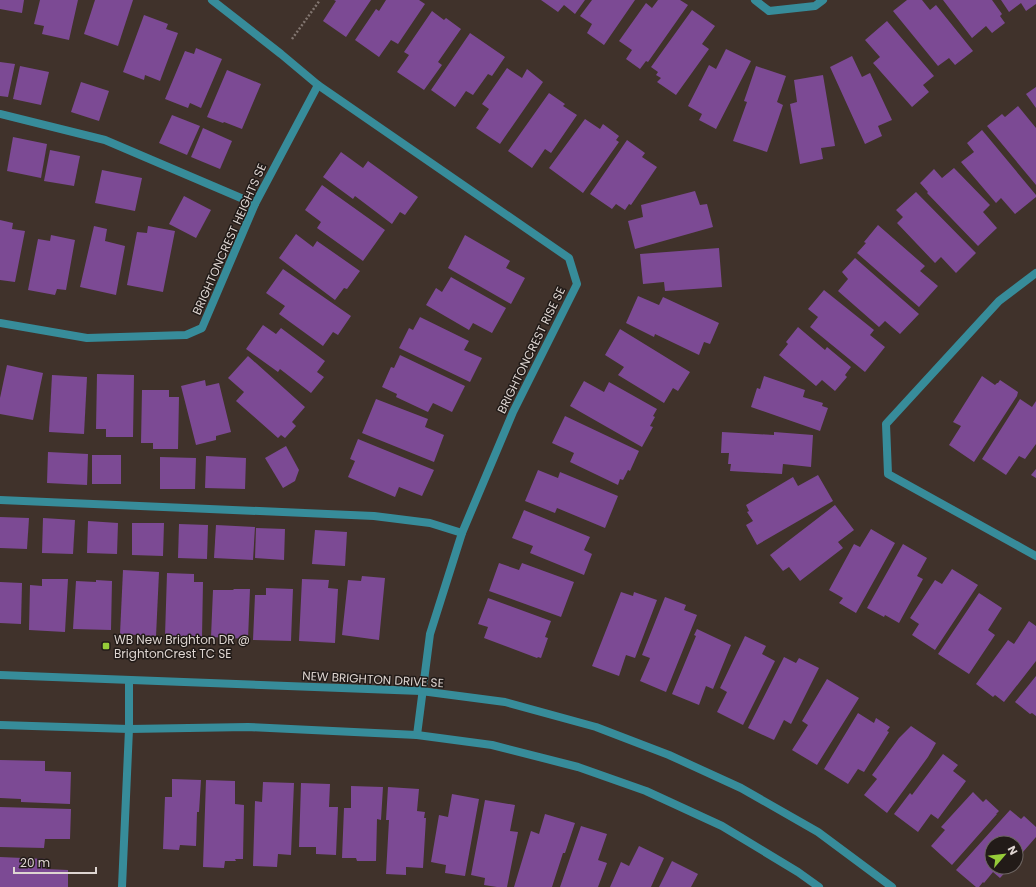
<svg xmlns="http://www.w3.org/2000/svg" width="1036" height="887" font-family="Poppins,sans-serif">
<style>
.building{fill:#7c4a94}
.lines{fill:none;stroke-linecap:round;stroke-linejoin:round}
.path{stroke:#827670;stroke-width:2.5;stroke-dasharray:2 2;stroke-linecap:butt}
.service{stroke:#378c9a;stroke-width:8}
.minor{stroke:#378c9a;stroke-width:8}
.tertiary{stroke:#378c9a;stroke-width:8}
.poi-dot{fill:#96cc39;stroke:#221b18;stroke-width:1.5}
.labels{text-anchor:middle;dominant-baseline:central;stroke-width:3;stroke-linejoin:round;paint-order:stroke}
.street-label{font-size:12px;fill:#ded5d1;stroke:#221b18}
.poi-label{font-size:12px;fill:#ded5d1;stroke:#221b18;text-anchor:start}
</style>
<rect width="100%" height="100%" fill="#40322b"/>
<!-- building -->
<g class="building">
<polygon points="0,0 24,0 22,13 0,9"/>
<polygon points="40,0 78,0 69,40 42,34 44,26 34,24"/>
<polygon points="95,0 133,0 118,46 84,34"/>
<polygon points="334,0 371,0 346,37 323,21 336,1"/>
<polygon points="386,0 419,0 425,4 398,44 391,40 379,57 355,40 376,9 379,11"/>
<polygon points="541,0 585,0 575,14 564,5 558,12"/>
<polygon points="592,0 635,0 604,45 587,33 592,24 580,16"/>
<polygon points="658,0 680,0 688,5 648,62 646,61 640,69 626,59 632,50 619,41 646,3 652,8"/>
<polygon points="907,0 922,0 930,10 936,5 973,51 955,65 949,58 938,66 893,11"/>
<polygon points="943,0 992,0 1002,14 1000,16 1005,23 992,33 986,26 972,38"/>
<polygon points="1001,0 1036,0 1036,4 1026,11 1021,3 1009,12"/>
<polygon points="692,10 715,26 702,44 709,49 676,95 657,82 661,78 656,75 658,72 651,67"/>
<polygon points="432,11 444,20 446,18 461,29 438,62 442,65 424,90 397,72 409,55 404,52"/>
<polygon points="144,15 168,24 166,29 178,33 160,81 145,75 144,80 123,72"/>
<polygon points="887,21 934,76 923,85 929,92 912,107 873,63 880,57 865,40"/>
<polygon points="470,33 505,57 492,76 488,74 473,95 466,91 455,107 431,90"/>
<polygon points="196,48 222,59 201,108 190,103 188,108 165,99 185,51 194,54"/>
<polygon points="726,49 751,61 716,129 699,120 702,114 688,106 709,65 716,69"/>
<polygon points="852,56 862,77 870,73 892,120 878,126 882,136 865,144 830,67"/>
<polygon points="0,62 15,64 8,97 0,96"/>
<polygon points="20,66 49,72 41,105 13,99"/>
<polygon points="756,66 786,76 777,102 783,105 767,152 733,141 747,102 744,101"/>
<polygon points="507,68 522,78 527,69 543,82 500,144 476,128 489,109 482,104"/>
<polygon points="227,70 261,84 242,129 224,122 223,123 207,117"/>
<polygon points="823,75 835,146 821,148 823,159 800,164 790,104 797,102 794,80"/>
<polygon points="81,82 109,91 99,121 71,112"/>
<polygon points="1036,87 1036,108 1026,94"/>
<polygon points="549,93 565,104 563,106 577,115 551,153 545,149 532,168 508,151"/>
<polygon points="1018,106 1036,128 1036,185 987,126 1002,114 1005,117"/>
<polygon points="172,115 200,126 187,155 159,143"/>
<polygon points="585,119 600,129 603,124 619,136 616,140 619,142 583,193 549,168"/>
<polygon points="203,128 232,141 220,169 191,157"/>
<polygon points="982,130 1036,195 1036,197 1015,214 1001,198 996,203 961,162 974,152 967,143"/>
<polygon points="13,137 47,144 41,178 7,171"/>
<polygon points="627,140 645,153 642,157 657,167 631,205 629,204 625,210 616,204 612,209 590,194"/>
<polygon points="50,150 80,156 74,186 44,181"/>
<polygon points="341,152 363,168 368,161 418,197 405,215 400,212 392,224 355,196 353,199 323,177"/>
<polygon points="954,168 990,205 983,212 997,228 978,246 927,193 928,192 920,183 934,169 942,178"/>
<polygon points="102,170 142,178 135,211 95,203"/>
<polygon points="322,185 385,230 363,261 317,228 321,222 305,210"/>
<polygon points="695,191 700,205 707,204 713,227 635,249 628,221 643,217 641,205"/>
<polygon points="916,192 976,253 956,273 941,257 935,263 897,223 903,217 896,210"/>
<polygon points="184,196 211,210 196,238 169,224"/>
<polygon points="0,220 13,223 12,229 25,231 15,282 0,280"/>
<polygon points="878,225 925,266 920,271 938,286 919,307 857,253 866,243 864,242"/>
<polygon points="94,226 107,229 105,241 125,246 116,295 80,287"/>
<polygon points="148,226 175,231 163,292 127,285 137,232 147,233"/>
<polygon points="296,234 313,247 317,241 360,271 347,289 344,288 335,300 279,258"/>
<polygon points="51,235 75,240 66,290 57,289 55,295 28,290 38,239 50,241"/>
<polygon points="465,235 510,261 506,268 525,278 511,304 448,268"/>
<polygon points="719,248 722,287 665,291 664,282 643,284 640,254"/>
<polygon points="855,258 919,314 900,334 885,321 879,327 838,291 848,279 842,272"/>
<polygon points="283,269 351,316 338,335 333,332 323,346 279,314 285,306 266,293"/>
<polygon points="451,277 506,308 492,333 473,323 469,330 426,305 436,288 442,292"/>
<polygon points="824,290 874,330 870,335 885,347 865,372 810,327 818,317 808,309"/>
<polygon points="638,296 659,305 663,297 719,323 710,344 704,342 699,355 655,334 654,337 626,323"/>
<polygon points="420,317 469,341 464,350 482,358 470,382 399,348 409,328 413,330"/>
<polygon points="263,325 276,334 281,328 325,361 317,372 324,377 311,393 280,369 278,372 246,349"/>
<polygon points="798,327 825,350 827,347 851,367 845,375 847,377 835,391 822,380 816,386 779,355 788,344 786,342"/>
<polygon points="620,329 690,372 678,391 673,388 664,403 618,375 624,367 605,355"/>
<polygon points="400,355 465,386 452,412 433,403 428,412 396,397 397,394 382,387 391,367 394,368"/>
<polygon points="248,356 305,407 292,422 296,426 285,438 281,435 278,438 236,401 244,392 228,378"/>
<polygon points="7,365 43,373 33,420 0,414 0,398"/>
<polygon points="97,374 134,375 133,437 106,437 106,429 96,429"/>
<polygon points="52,375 87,377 84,434 49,432"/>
<polygon points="764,376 805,390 803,397 823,403 822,406 828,408 820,431 751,407 757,388 760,389"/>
<polygon points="982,376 995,385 997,383 998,383 1000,380 1018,392 1017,396 974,462 949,445 961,426 953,422"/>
<polygon points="205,380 206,386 219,383 231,432 216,436 216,440 196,445 181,386"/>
<polygon points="584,381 604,392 609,382 657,409 653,416 655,417 650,426 653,427 642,447 570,406"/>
<polygon points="142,390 169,390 169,397 179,397 178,449 153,449 153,443 141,443"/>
<polygon points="376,399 428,419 425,427 444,435 434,462 362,433"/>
<polygon points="1020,399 1032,407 1036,401 1036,444 1025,459 1019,456 1006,475 982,459"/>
<polygon points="565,416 639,451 630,471 628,470 623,480 620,479 618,485 570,462 574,453 552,443"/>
<polygon points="722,432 774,435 774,432 813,435 811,467 783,464 782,474 730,471 731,464 728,464 729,453 721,453"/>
<polygon points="358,439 434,470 422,496 399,487 395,497 348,477 355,461 350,459"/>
<polygon points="286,446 299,470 295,481 283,488 265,458"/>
<polygon points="48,452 88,454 87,485 47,483"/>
<rect x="92" y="455" width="29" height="29"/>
<polygon points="206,456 246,458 245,489 205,488"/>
<polygon points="160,457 196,458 195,489 160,489"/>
<polygon points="1036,469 1036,478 1031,475"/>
<polygon points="538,470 558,478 560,472 618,496 605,528 557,508 555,513 525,501"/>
<polygon points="818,475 833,501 757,545 746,525 753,521 747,512 749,511 746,505 793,477 798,486"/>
<polygon points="835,505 854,530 838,542 843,548 800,581 789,567 783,571 770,555"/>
<polygon points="524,510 590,537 584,550 592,554 584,575 530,553 533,546 512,538"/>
<polygon points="0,517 29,518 27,549 0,548"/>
<polygon points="43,518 75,520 73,554 42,553"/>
<polygon points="88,521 118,523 117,554 87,553"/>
<polygon points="132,523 164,523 163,556 132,555"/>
<polygon points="179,524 208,525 207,559 178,558"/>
<polygon points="216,525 255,527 253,560 214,558"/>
<polygon points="256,528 285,529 284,560 255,558"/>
<polygon points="871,529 895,543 856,613 839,603 843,598 829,590 854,544 860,547"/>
<polygon points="315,530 347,532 345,566 312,564"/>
<polygon points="903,544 927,558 917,576 923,579 899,623 885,615 884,617 867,608"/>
<polygon points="499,563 519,570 522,563 574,582 561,617 489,591"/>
<polygon points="952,569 978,585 935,650 912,635 919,624 910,618 935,580 942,584"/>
<polygon points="123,570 159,572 156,636 120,634"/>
<polygon points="167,573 194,574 194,582 203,582 202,637 165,636"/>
<polygon points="362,576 385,578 379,640 342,635 348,580 361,581"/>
<polygon points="42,579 68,579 65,632 29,630 30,585 42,586"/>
<polygon points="302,579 329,580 328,588 338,589 335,643 299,641"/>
<polygon points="96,580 112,581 111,630 73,629 76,581 96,582"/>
<polygon points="0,582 22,583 21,624 0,623"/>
<polygon points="266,588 293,589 291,641 253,640 255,595 266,595"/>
<polygon points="234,589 250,589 248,639 211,637 213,590 233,590"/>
<polygon points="621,592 633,596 634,592 657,600 635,658 626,655 619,676 592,666"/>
<polygon points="979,593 1002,608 988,630 995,635 969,674 938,654"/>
<polygon points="665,597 686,605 684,610 697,615 666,692 640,681 650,658 642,655"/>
<polygon points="488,598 551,621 545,637 548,638 541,658 538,657 537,658 484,638 488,627 478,624"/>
<polygon points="1029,621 1036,626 1036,661 1004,702 995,695 993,697 976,684 1008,640 1014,644"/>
<polygon points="697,629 731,645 713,689 706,686 699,705 672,694 696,636 694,635"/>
<polygon points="745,636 766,646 762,654 775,661 743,725 717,712 727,692 720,688"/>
<polygon points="784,657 796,663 799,658 819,668 791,724 784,720 774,740 748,728"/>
<polygon points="1036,676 1036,716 1032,713 1030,714 1015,702"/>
<polygon points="827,679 859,698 817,765 792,750 808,725 802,721"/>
<polygon points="858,713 874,723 876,718 890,727 887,731 889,732 864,772 858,769 848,784 824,769"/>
<polygon points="911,726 936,743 928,757 887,813 864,795 877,779 872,775 899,738"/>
<polygon points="943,754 958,765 953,771 966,781 938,819 931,814 918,832 894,814 910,793 912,795"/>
<polygon points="0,760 45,761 45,771 71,772 70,804 21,802 21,799 0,798"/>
<polygon points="172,779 201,780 199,812 197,812 196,846 180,845 179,850 163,849 165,797 172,797"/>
<polygon points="206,780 235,781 235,804 244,805 243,859 235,859 236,861 225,861 224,868 203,867"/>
<polygon points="263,782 294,783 291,855 278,854 277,867 253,866 255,801 262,802"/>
<polygon points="301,783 330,784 329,807 338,807 336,855 316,854 316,847 299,847"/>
<polygon points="351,786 383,787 381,820 377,819 376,861 357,861 356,858 342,858 344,808 351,808"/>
<polygon points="388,787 419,789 417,811 425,812 424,818 426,818 423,868 406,867 406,875 386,874 389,820 386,820"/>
<polygon points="973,792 983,802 986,799 999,811 996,814 997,814 952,865 931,846 945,830 941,827"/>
<polygon points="452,794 479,799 465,876 445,873 446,865 431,862 439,815 448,817"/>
<polygon points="485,800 515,805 510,831 518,832 507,887 497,887 484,885 485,878 471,875"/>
<polygon points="0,807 71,809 70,839 45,839 44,848 0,847"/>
<polygon points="1010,810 1021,819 1024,816 1036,827 1036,837 1016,860 1016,843 992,843 992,867 1010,867 1000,878 993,872 984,883 983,882 979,887 976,887 956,870"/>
<polygon points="545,814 575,823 565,853 563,853 552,887 514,887 531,831 539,834"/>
<polygon points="581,826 607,834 598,860 607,863 598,887 560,887"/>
<polygon points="639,846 664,858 651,887 610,887 621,862 629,866"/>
<polygon points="0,857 46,859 46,869 68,870 68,887 0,887"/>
<polygon points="672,861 698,874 691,887 659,887"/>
</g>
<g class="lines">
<!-- path -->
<polyline class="path" points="292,39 320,0"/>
<!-- service -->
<g class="service">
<polyline points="0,114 105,140 255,204"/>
<polyline points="0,500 374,516 430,523 462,533"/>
</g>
<!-- minor -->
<g class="minor">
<polyline points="212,0 281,54 318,85 569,258 577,284 513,412 462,533 430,634 417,735"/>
<polyline points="755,0 769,11 815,6 823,0"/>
<polyline points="1036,273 999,301 886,424 888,474 1036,556"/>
<polyline points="0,323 87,338 186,335 202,328 255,204 318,85"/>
<polyline points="122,887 129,729 129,681"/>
</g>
<!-- tertiary -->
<g class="tertiary">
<polyline points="0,675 421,691 505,702 596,727 669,755 741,788 818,832 892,887"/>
<polyline points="0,725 129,729 248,727 417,735 492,745 578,767 646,791 722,826 798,872 819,887"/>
</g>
</g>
<!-- markers -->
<rect class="poi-dot" x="102" y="642" width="8" height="8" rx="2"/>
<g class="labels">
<!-- street labels -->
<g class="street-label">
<text transform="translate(229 239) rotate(-66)">BRIGHTONCREST HEIGHTS SE</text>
<text transform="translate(531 350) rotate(-64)">BRIGHTONCREST RISE SE</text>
<text transform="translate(373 679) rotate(3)">NEW BRIGHTON DRIVE SE</text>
</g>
<!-- poi labels -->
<g class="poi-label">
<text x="114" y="639">WB New Brighton DR @<tspan x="114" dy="14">BrightonCrest TC SE</tspan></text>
</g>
</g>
<!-- north arrow -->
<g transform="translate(1004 855) rotate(62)"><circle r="19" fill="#221b18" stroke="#6d6562"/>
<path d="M0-3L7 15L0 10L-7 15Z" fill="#96cc39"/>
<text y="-6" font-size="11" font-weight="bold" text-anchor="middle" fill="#ded5d1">N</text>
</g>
<!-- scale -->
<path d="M14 867v6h82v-6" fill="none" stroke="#ded5d1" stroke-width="2"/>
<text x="20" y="867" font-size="12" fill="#ded5d1" stroke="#221b18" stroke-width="3" paint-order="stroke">20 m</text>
</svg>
